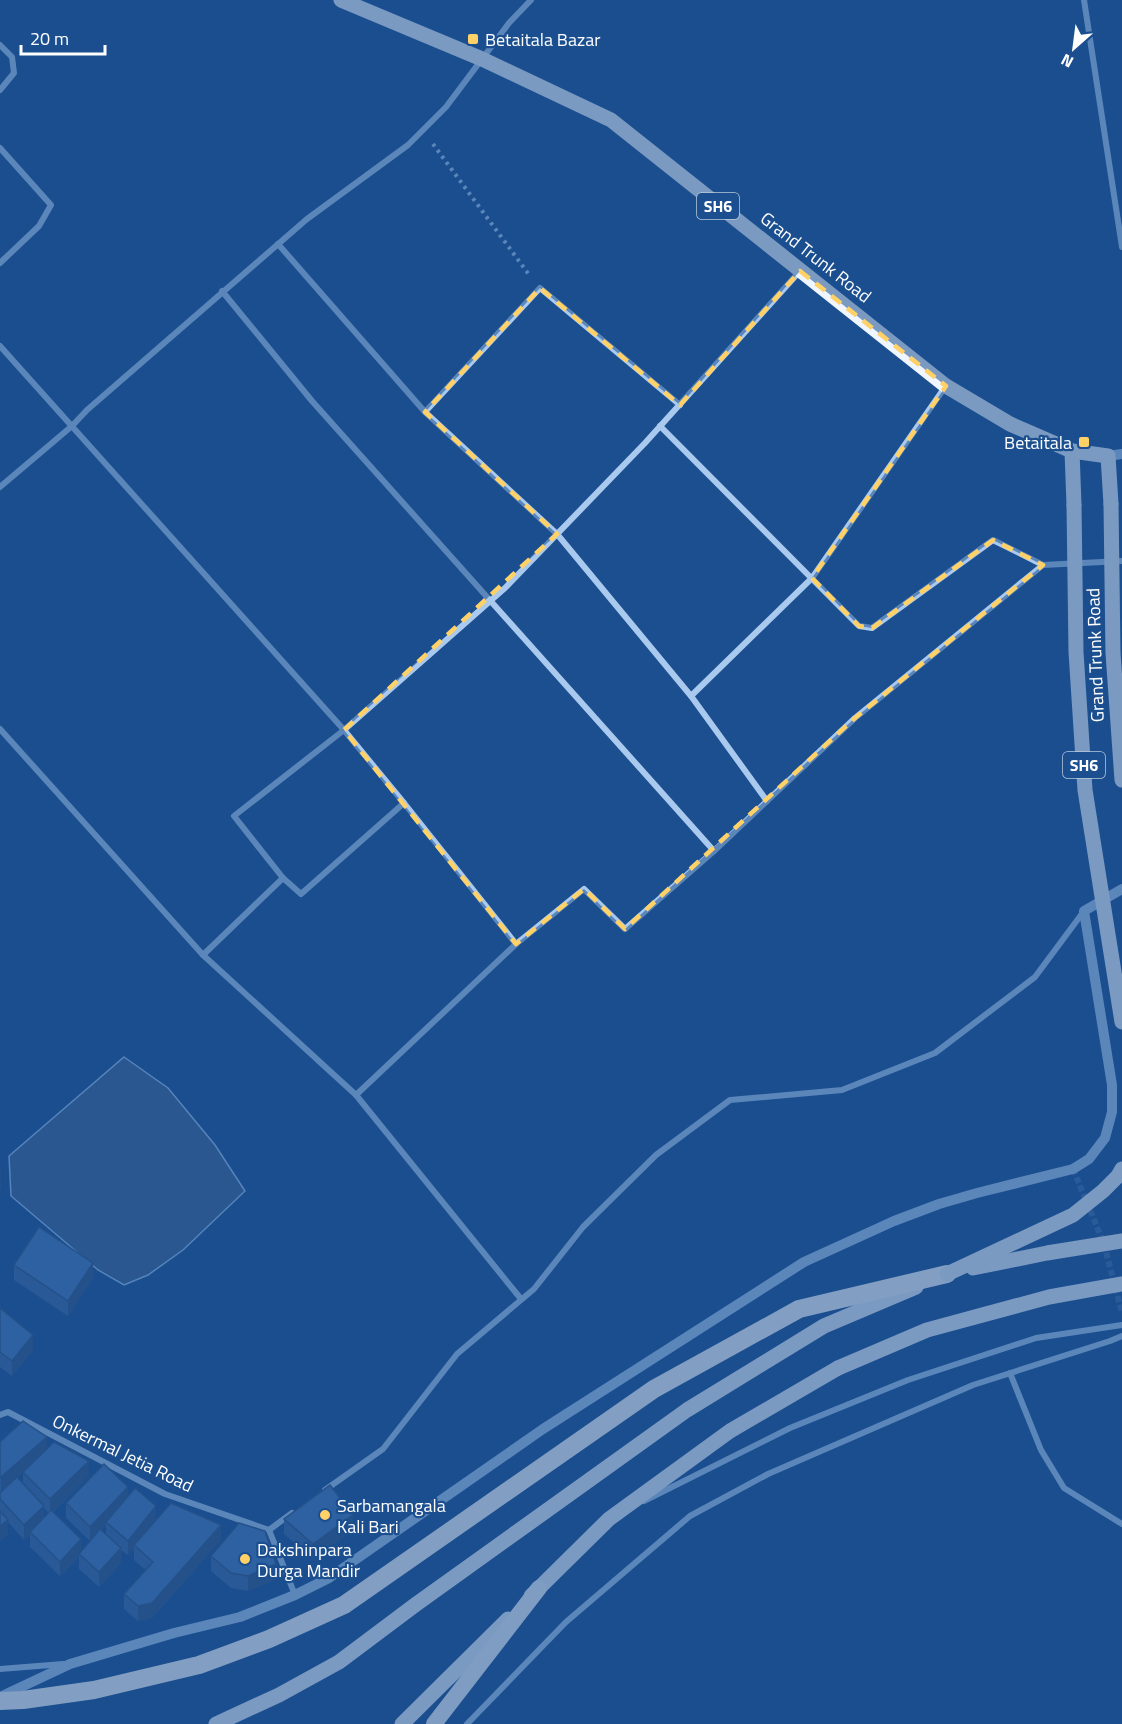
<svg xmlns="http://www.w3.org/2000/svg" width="1122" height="1724" font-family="'Titillium Web',sans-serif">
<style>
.water{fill:#3c6290;stroke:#9cc4f0;stroke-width:1.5}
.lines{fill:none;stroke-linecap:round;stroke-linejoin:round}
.minor-tunnel{stroke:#3d69a0;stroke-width:6;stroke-dasharray:6 3;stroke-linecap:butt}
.path{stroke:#a9c9ee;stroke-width:4;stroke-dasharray:3 4.5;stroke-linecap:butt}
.minor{stroke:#a9c9ee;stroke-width:6}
.tertiary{stroke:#a9c9ee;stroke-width:10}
.primary{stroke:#f0f6ff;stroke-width:15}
.trunk{stroke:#f8faff;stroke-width:16}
.motorway{stroke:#fff;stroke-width:18}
.primary-bridge{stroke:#f0f6ff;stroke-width:15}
.wall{fill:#3a679d;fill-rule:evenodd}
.shaded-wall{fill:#305480}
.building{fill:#4478b7;stroke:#305480;stroke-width:1.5}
.marked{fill:none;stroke:#ffd166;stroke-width:4.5;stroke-dasharray:12 8;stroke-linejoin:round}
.poi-dot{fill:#ffd166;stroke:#1b4f8f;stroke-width:2}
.labels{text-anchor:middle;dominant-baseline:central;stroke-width:4.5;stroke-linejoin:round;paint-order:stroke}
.shield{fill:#1b4f8f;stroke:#bbcadd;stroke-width:1.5}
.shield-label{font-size:16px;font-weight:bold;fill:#fff}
.poi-label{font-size:18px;fill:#fff;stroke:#1b4f8f;text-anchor:start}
.street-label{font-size:18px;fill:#fff;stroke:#1b4f8f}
</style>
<rect width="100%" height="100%" fill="#1b4f8f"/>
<!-- water -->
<polygon class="water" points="124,1057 168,1088 215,1145 245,1191 183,1250 148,1275 124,1285 98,1270 11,1196 9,1156"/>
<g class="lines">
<!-- minor-tunnel -->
<polyline class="minor-tunnel" points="1073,1169 1104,1244 1122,1313"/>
<!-- path -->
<polyline class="path" points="433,144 530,276"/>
<!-- minor -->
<g class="minor">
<polyline points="1084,0 1122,247"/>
<polyline points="0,45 12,57 14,73 0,90"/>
<polyline points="0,148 51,205 39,226 0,263"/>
<polyline points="278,244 425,412 557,534 691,696 767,801"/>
<polyline points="222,291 312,401 714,851"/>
<polyline points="0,346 344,730 404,803 301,894 283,878"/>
<polyline points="425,412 540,288 680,405"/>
<polyline points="660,426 859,626 872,628 993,540 1043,565"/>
<polyline points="0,487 72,426 87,410 307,219 408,145 446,107 509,23 531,0"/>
<polyline points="691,696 812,578 945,387"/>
<polyline points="0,729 203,955 356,1095 521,1299"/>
<polyline points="404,803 516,944"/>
<polyline points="203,955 283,878 234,816 344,730 505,588 645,443 800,271"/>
<polyline points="356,1095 516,944 584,889 625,929 714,851 855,718 1043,565 1122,561"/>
<polyline points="1010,1373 1041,1450 1064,1488 1122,1524"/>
<polyline points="0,1415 8,1412 165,1494 269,1530"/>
<polyline points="325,1490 383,1449 457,1354 534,1289 583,1227 656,1155 730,1100 842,1090 935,1053 1035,977 1084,911"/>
<polyline points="644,1501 790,1428 908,1380 1036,1338 1122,1325"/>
<polyline points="269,1530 292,1513"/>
<polyline points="269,1530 295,1595"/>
<polyline points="0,1669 63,1664"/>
<polyline points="467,1724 566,1622 690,1516 768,1474 973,1385 1110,1341 1122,1336"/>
</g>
<!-- tertiary -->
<g class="tertiary">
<polyline points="1108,456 1122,454"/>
<polyline points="0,1697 70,1664 174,1633 240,1617 295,1595 329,1578 543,1429 804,1262 894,1221 939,1204 977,1193 1073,1169 1089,1159 1105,1138 1112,1112 1112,1085 1084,911 1122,889"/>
</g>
<!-- primary -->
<g class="primary">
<polyline points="341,0 482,59 611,120 946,386 1010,424 1072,451 1108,456 1111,504"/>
<polyline points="1072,451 1074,505"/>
<polyline points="531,1596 609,1519 730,1431 838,1368"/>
<polyline points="216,1724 279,1695 339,1662 415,1605 687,1410 824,1326 916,1287"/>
<polyline points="402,1724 508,1619"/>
</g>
<!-- trunk -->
<polyline class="trunk" points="434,1724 539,1588"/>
<!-- motorway -->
<polyline class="motorway" points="0,1701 23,1700 94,1690 199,1665 269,1639 344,1605 654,1389 799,1309 947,1274"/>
<!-- primary-bridge -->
<g class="primary-bridge">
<polyline points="1111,504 1113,653 1122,780"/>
<polyline points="1074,505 1076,652 1085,790 1122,1022"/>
<polyline points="973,1268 1047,1253 1122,1241"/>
<polyline points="947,1274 1073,1215 1103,1191 1118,1176 1122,1169"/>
<polyline points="838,1368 927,1330 1049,1297 1122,1284"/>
</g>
</g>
<!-- wall -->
<g class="wall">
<polygon points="14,1265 93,1278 68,1316 14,1280"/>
<polygon points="0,1308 33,1350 12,1376 0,1367"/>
<path d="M0,1442L47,1449L89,1476L53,1512L81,1551L90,1541L66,1518V1503L128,1496L156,1520L221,1540L152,1618L138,1621L124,1609V1594L146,1570L134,1560V1548L128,1555L121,1550V1563L99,1587L79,1569V1557L60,1576L30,1547V1535L24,1540L8,1522V1535L0,1541V1493L1,1492L0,1491ZM23,1472V1484L17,1478ZM44,1508L49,1513L44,1517ZM106,1525V1535L101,1530Z"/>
<polygon points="284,1519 353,1530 313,1559 284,1534"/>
<polygon points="211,1556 276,1579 248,1591 231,1588 211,1571"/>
</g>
<!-- shaded-wall -->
<g class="shaded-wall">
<polygon points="1,1166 1,1188 0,1190 0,1168"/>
<polygon points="93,1263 93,1278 68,1316 68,1301"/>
<polygon points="33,1335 33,1350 12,1376 12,1361"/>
<polygon points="47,1437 47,1452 1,1492 1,1477"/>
<polygon points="89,1461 89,1476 50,1514 50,1499"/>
<polygon points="128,1487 128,1502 106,1522 106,1525 90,1541 90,1527"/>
<polygon points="44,1506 44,1521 30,1532 30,1535 24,1540 24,1525"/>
<polygon points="156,1506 156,1521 134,1545 134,1548 128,1555 128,1541"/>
<polygon points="353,1515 353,1530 313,1559 313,1544"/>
<polygon points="8,1520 8,1535 0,1541 0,1526"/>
<polygon points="221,1525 221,1540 152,1618 138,1621 138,1606"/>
<polygon points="81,1539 81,1554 79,1554 79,1557 60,1576 60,1562"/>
<polygon points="121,1548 121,1563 99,1587 99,1572"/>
<polygon points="276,1564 276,1579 248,1591 248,1576"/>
</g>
<!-- building -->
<g class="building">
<polygon points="39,1227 93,1263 68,1301 14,1265"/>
<polygon points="0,1308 33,1335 12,1361 0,1352"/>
<polygon points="23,1421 47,1437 1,1477 0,1476 0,1442"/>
<polygon points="54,1442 89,1461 50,1499 23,1472"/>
<polygon points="104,1464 128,1487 90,1527 66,1503"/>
<polygon points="17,1477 44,1506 24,1525 0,1499 0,1493"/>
<polygon points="330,1485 353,1515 313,1544 284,1519"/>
<polygon points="135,1488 156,1506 128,1541 106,1522"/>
<polygon points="171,1503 221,1525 152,1603 138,1606 124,1594 153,1562 134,1545"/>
<polygon points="51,1510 81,1539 60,1562 30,1532"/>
<polygon points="0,1511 8,1520 0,1526"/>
<polygon points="239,1523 265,1531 276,1564 248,1576 231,1573 211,1556"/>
<polygon points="100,1529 121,1548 99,1572 79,1554"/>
</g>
<!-- marked area -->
<path d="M0 0H1122V1724H0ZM800,271L946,386L812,578L859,626L872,628L993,540L1043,565L855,718L625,929L584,889L516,944L344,730L557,534L425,412L540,288L680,405Z" fill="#1b4f8f" fill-opacity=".55" fill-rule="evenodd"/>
<path class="marked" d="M800,271L946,386L812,578L859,626L872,628L993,540L1043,565L855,718L625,929L584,889L516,944L344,730L557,534L425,412L540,288L680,405Z"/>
<!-- markers -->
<g class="poi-dot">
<rect x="467" y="33" width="12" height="12" rx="3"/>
<rect x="1078" y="436" width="12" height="12" rx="3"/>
<circle cx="325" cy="1515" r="6"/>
<circle cx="245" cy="1559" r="6"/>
</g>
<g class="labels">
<!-- shield labels -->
<g class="shield">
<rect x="697" y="193" width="42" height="26" rx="4.5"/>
<rect x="1063" y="752" width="42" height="26" rx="4.5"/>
</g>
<g class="shield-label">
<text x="718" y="206">SH6</text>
<text x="1084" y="765">SH6</text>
</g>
<!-- poi labels -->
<g class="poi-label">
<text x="485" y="39">Betaitala Bazar</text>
<text x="1072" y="442" text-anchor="end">Betaitala</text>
<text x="337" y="1505">Sarbamangala<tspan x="337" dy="21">Kali Bari</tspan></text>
<text x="257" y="1549">Dakshinpara<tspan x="257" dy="21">Durga Mandir</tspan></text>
</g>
<!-- street labels -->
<g class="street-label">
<text transform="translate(816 257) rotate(38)">Grand Trunk Road</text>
<text transform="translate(1095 655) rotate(-92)">Grand Trunk Road</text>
<text transform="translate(123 1453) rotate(26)">Onkermal Jetia Road</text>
</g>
</g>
<!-- north arrow -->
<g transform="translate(1074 48) rotate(208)" stroke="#1b4f8f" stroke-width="4.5" paint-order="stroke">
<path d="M0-4.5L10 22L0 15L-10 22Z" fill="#ffffff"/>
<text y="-9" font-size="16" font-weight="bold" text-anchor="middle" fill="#ffffff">N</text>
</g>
<!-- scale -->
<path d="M21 45v9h84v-9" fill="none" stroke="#ffffff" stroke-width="3"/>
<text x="30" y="45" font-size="18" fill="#ffffff" stroke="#1b4f8f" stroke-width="4.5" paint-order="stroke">20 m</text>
</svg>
